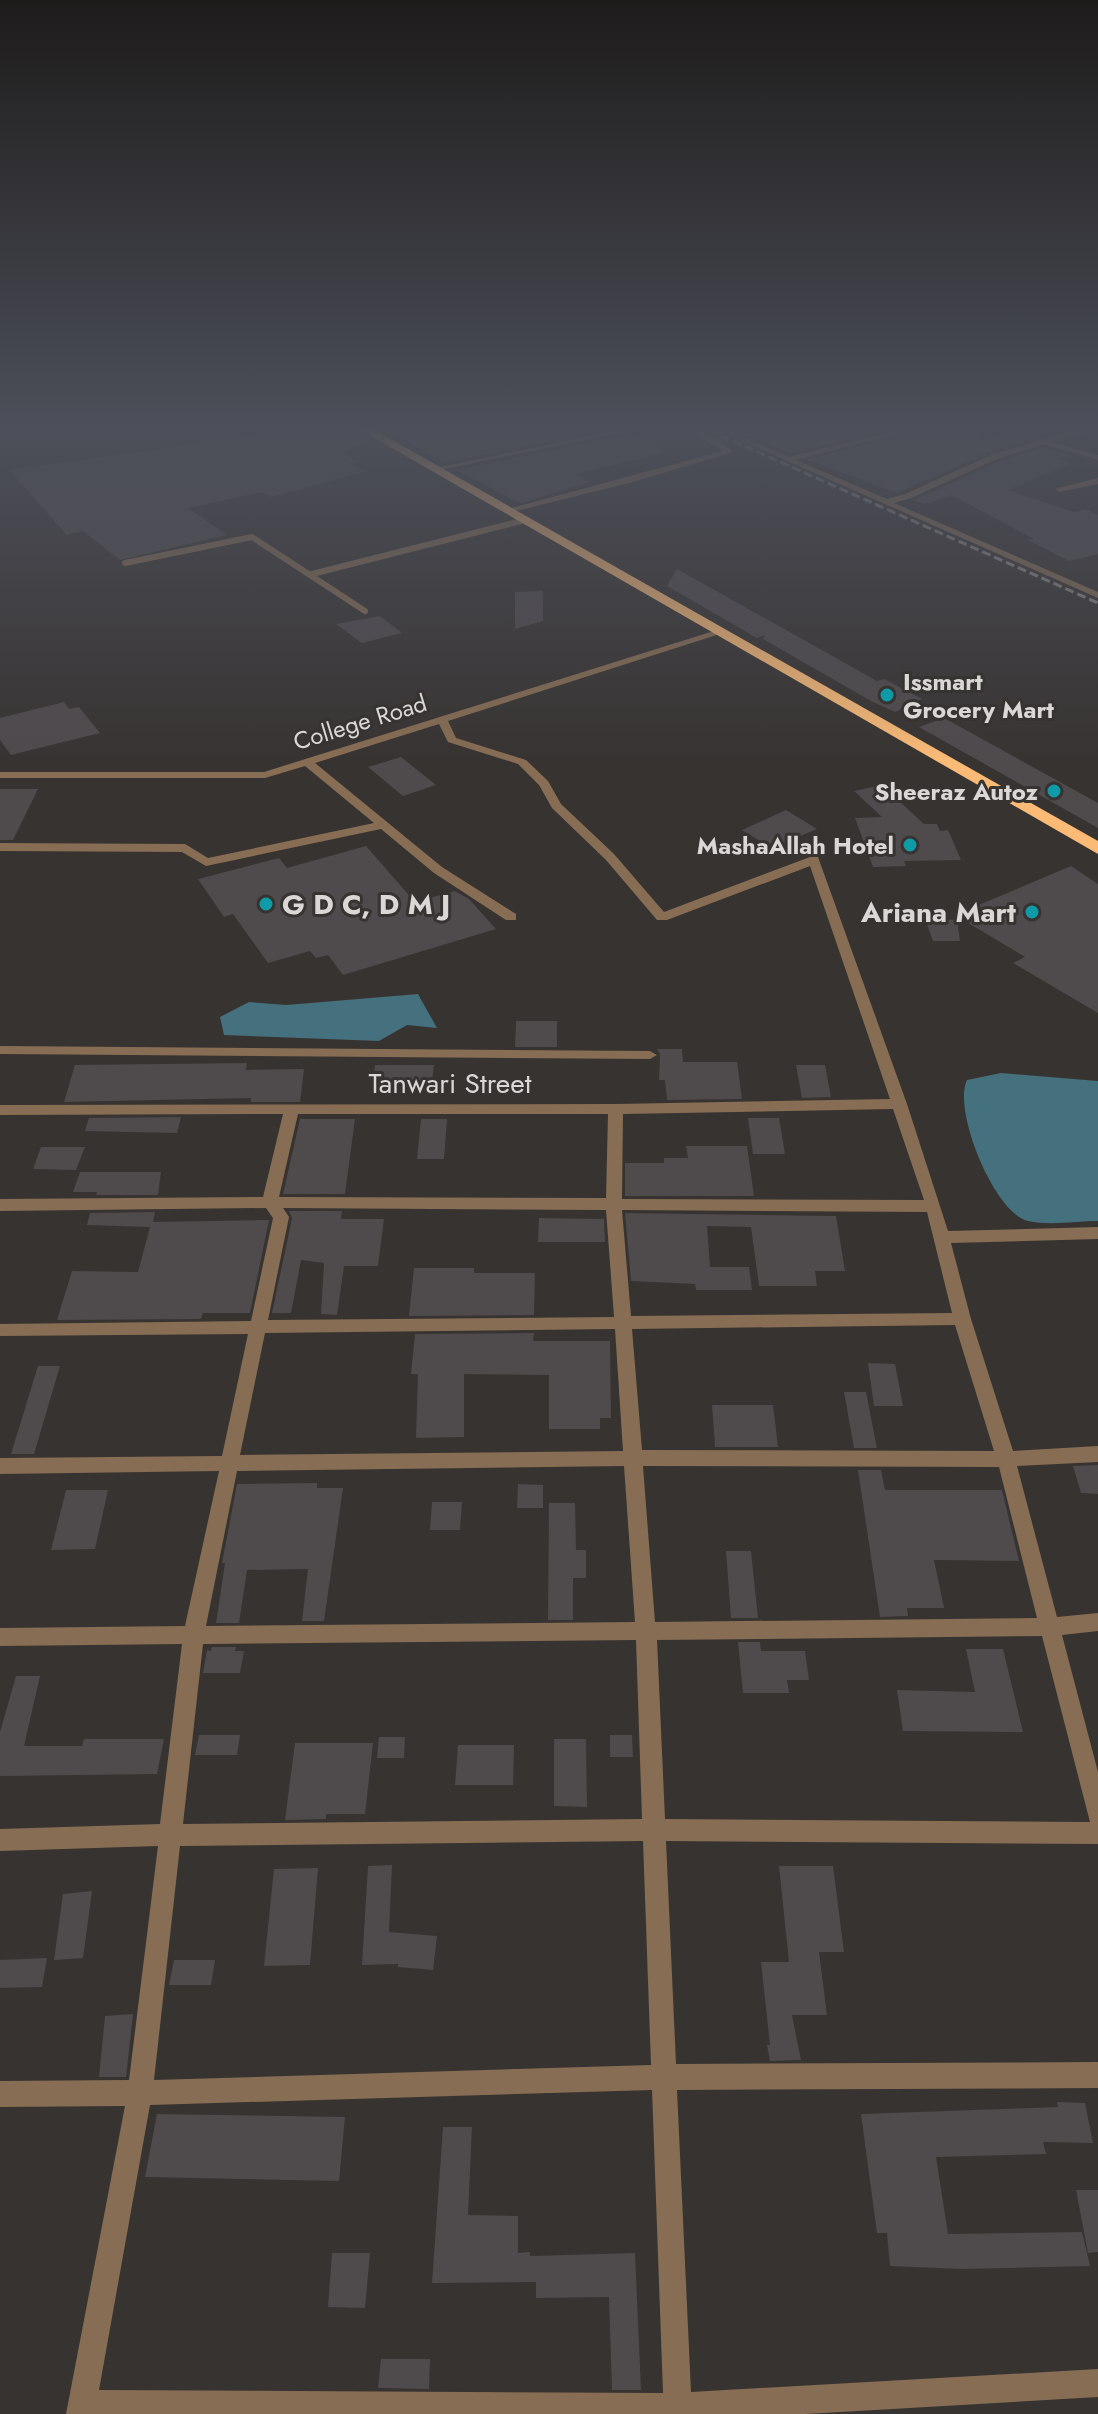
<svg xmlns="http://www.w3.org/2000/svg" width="1098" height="2414" font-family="Jost,sans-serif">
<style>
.water{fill:#45707d}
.building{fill:#4f4a4c}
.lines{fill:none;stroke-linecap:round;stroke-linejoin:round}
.lane{stroke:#876d53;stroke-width:6}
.street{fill:#876d53;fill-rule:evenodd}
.highway{fill:#fbbb77;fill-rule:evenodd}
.rail{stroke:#8d8a88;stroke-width:3;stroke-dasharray:9 4;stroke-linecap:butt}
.culture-dot{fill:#0f9aa8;stroke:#373331;stroke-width:3}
.labels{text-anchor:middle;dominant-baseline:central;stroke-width:6;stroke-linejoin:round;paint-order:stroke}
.far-poi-label{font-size:24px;font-weight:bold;fill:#dad7d6;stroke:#373331;text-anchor:end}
.far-street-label{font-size:24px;fill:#dad7d6;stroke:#373331}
.poi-label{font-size:28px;font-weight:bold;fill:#dad7d6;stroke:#373331;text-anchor:start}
.street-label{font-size:28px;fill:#dad7d6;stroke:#373331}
</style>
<rect width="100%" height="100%" fill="#373331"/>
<!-- water -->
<g class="water">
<polygon points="418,994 437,1028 407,1025 379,1041 224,1035 220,1017 249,1002 286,1005"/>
<path d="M1001,1073L1098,1081V1221C1077,1221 1049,1226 1028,1221C995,1214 952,1110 967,1080Z"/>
</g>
<!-- building -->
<g class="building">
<polygon points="260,425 349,425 375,442 338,451 359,462 352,464 367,471 271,497 262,492 188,508 227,535 120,560 83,531 67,535 9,470 274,433"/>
<polygon points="372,425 612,425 617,427 444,463 399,436 394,437"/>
<polygon points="723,425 907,425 791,454"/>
<polygon points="935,425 978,425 980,443 1000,435 1022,441 1030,440 990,452 897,493 807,460"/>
<polygon points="631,434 666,452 576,474 591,482 520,503 456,470"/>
<polygon points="1044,447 1070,455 1057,459 1071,464 1008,490 1074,512 1085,509 1098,515 1098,554 1069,561 1028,540 1034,539 952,495 925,504 914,500 998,462"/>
<polygon points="677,569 877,681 884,679 922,699 895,712 871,701 763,639 765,635 757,638 667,586"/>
<polygon points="543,591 543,621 515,629 515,592"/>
<polygon points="380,616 402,633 362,643 336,624"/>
<polygon points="64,702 69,709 79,707 100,733 11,755 0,740 0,718"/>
<polygon points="944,718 1098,803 1098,828 919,727"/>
<polygon points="401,757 436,785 403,796 368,767"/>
<polygon points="882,785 924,824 937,824 940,831 948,830 961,860 904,861 906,866 873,867 855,818 882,817 854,791"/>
<polygon points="0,789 38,789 13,840 0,840"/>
<polygon points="786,810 817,829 772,848 742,830"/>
<polygon points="366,846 415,902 455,891 469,899 496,929 343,975 328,955 316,958 310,951 268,963 233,914 224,917 198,879 279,858 287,868"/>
<polygon points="1071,866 1098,884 1098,1013 1013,963 1025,957 955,915"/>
<polygon points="925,919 957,920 960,941 933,941"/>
<polygon points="516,1021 557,1021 557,1047 515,1047"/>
<polygon points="657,1049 682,1049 683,1062 737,1062 742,1099 667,1100 665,1080 659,1080 660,1054"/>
<polygon points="247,1063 246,1070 304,1069 300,1102 251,1102 251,1098 64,1102 75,1065"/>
<polygon points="375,1065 434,1065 431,1090 372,1090"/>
<polygon points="796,1065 825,1065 831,1097 802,1098"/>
<polygon points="181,1117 177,1133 85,1131 89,1118"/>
<polygon points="748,1118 779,1118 785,1154 753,1154"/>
<polygon points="300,1119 355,1119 345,1194 283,1194"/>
<polygon points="421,1119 447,1119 444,1159 417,1159"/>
<polygon points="686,1146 747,1146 754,1196 625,1196 625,1163 664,1163 664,1158 688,1158"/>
<polygon points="41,1147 85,1147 76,1170 33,1169"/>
<polygon points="80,1172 161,1172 158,1195 96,1195 97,1192 73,1192"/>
<polygon points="289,1211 342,1211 341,1219 384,1219 378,1266 344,1266 337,1315 321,1314 324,1263 301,1260 291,1313 272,1313 292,1218"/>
<polygon points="155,1212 153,1222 269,1220 250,1313 203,1313 201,1319 57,1320 72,1271 138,1272 150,1227 87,1225 90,1213"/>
<polygon points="625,1213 836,1216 845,1271 815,1271 817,1286 759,1286 751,1227 707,1226 710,1267 749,1267 752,1290 696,1290 695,1284 631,1281"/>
<polygon points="539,1218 604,1219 605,1242 538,1242"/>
<polygon points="414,1268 474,1268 474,1273 535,1273 534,1315 409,1316"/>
<polygon points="534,1333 533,1341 610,1341 611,1418 600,1418 600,1429 549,1429 549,1375 464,1374 464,1437 416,1438 418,1374 411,1374 415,1334"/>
<polygon points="868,1363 895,1364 903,1406 874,1406"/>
<polygon points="38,1366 60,1366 34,1454 11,1454"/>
<polygon points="844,1392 866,1392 877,1448 854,1448"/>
<polygon points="712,1405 773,1405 778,1447 715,1447"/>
<polygon points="1098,1465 1098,1494 1081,1493 1073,1466"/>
<polygon points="858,1470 881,1470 885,1490 1002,1490 1019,1561 934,1560 944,1608 907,1608 908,1616 880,1617"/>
<polygon points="317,1483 317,1488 343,1488 324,1621 302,1621 308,1569 247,1570 239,1623 216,1623 225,1563 222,1563 237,1484"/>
<polygon points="518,1484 543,1485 543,1508 517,1508"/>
<polygon points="66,1490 108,1490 95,1549 51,1550"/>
<polygon points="432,1502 462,1502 460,1530 430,1530"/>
<polygon points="549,1503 575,1503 576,1550 586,1550 586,1578 573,1578 573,1620 548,1620"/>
<polygon points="726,1551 751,1551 758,1618 731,1618"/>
<polygon points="738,1642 760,1642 761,1651 805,1651 809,1680 787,1680 789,1693 743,1693"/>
<polygon points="212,1647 236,1647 235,1651 244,1651 240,1673 203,1673 207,1650 211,1651"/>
<polygon points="966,1649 1003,1649 1023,1732 903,1731 897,1690 975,1692"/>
<polygon points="16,1676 40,1676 24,1746 82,1746 84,1739 164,1739 157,1774 0,1776 0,1732"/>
<polygon points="199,1735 240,1735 237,1755 195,1755"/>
<polygon points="610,1735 632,1735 633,1757 610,1757"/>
<polygon points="379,1737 405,1737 404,1758 377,1758"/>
<polygon points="554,1739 586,1739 587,1807 554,1806"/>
<polygon points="295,1743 373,1743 365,1814 326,1814 326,1819 285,1820"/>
<polygon points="458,1745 514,1745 513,1785 455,1785"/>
<polygon points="392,1865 389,1932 437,1936 433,1970 398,1967 398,1964 362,1965 368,1866"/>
<polygon points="779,1866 833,1866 844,1952 819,1952 827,2015 792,2015 801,2060 770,2061 767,2045 770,2045 761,1962 789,1962"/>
<polygon points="318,1868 310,1965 264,1966 274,1869"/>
<polygon points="92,1891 83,1958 54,1960 63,1894"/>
<polygon points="47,1958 42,1987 0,1988 0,1960"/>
<polygon points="174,1960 215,1960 211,1985 169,1985"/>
<polygon points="133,2014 126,2077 99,2077 105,2016"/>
<polygon points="1057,2102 1085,2103 1093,2143 1043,2142 1046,2154 936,2157 948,2234 1082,2232 1090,2266 961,2269 890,2266 887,2233 877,2233 861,2114 1058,2107"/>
<polygon points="157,2114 345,2117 339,2181 145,2177"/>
<polygon points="443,2127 472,2127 468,2215 518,2216 518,2253 530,2252 530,2256 635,2253 641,2390 612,2390 609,2297 536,2298 536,2282 432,2283"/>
<polygon points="1076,2190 1098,2190 1098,2252 1088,2253"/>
<polygon points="332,2253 370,2253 365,2308 328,2307"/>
<polygon points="381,2359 430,2359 429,2389 378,2388"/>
</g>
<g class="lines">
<!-- lane -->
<g class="lane">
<polyline points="125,563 252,537 365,611"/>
<polyline points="312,574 525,520"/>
</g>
<!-- street -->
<g class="street">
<polygon points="643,425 658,425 435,471 431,469"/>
<path d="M678,425C697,425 719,439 733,452L633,482L508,513L504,510L723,451Z"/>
<polygon points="706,425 716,425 789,457 919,425 932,425 796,460 887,499 905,494 991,455 1090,425 1098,425 1098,427 1052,442 1098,455 1098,460 1044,444 997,459 911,498 894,503 1098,592 1098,598"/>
<polygon points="1098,478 1098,484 1059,492 1055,489"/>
<path d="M717,630L726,632L448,721L456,738L526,760L548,781L561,804L614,854L664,912L810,857H818L907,1104L948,1231L1098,1227V1239L951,1243L971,1319L1013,1451L1098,1446V1462L1017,1466L1057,1617L1098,1613V1631L1062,1635L1098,1772V1844L666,1841L676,2064L1098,2062V2088L677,2090L691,2392L1098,2369V2397L806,2414H66L125,2106L0,2107V2081L129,2080L158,1846L0,1851V1829L160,1824L182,1644L0,1646V1628L185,1626L219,1471L0,1474V1458L222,1456L248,1334L0,1336V1324L251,1321L273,1218L266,1208L0,1211V1199L263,1197L283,1114L0,1115V1105L616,1104L890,1099L810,866L667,920H657L606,860L552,808L539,785L518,764L448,742L439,724L315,763L442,867L516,914V920H506L434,873L381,829L206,866L182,852L0,851V843L185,844L208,858L374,823L305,766L265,778H0V772H264ZM893,1109L924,1200L622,1199L623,1114ZM298,1114H608L606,1198L279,1197ZM283,1208L606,1210L614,1317L268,1320L289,1217ZM622,1210L927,1212L952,1313L631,1316ZM955,1325L994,1451L642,1450L632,1329ZM615,1329L623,1451L240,1455L265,1333ZM624,1466L635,1622L206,1626L237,1471ZM643,1466L999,1467L1037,1618L655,1622ZM1042,1636L1090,1822L665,1819L657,1640ZM636,1640L642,1819L183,1824L203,1644ZM643,1841L651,2065L154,2080L180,1846ZM652,2090L663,2393L99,2390L150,2105Z"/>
<polygon points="0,1046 650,1051 657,1055 650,1059 0,1054"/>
</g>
<!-- highway -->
<polygon class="highway" points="352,425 366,425 1098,841 1098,854"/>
<!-- rail -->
<polyline class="rail" points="697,425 1098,603"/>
</g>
<!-- sky -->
<linearGradient id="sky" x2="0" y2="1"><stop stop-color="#1e1c1b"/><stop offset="0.56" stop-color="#4d505a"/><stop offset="1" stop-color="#4d505a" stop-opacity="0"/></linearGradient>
<rect width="1098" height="763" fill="url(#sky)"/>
<!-- markers -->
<g class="culture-dot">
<circle cx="887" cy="695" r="8"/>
<circle cx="1054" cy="791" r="8"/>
<circle cx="910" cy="845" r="8"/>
<circle cx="266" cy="904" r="8"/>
<circle cx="1032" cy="912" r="8"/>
</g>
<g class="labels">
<!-- far-poi labels -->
<g class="far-poi-label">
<text x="903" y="681" text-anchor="start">Issmart<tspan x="903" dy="28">Grocery Mart</tspan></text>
<text x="1038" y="791">Sheeraz Autoz</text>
<text x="894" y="845">MashaAllah Hotel</text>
</g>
<!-- far-street labels -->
<g class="far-street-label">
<text transform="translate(360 722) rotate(-17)">College Road</text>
</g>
<!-- poi labels -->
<g class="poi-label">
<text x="282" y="904">G D C, D M J</text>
<text x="1016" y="912" text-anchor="end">Ariana Mart</text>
</g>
<!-- street labels -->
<g class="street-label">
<text x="450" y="1083">Tanwari Street</text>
</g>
</g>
</svg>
